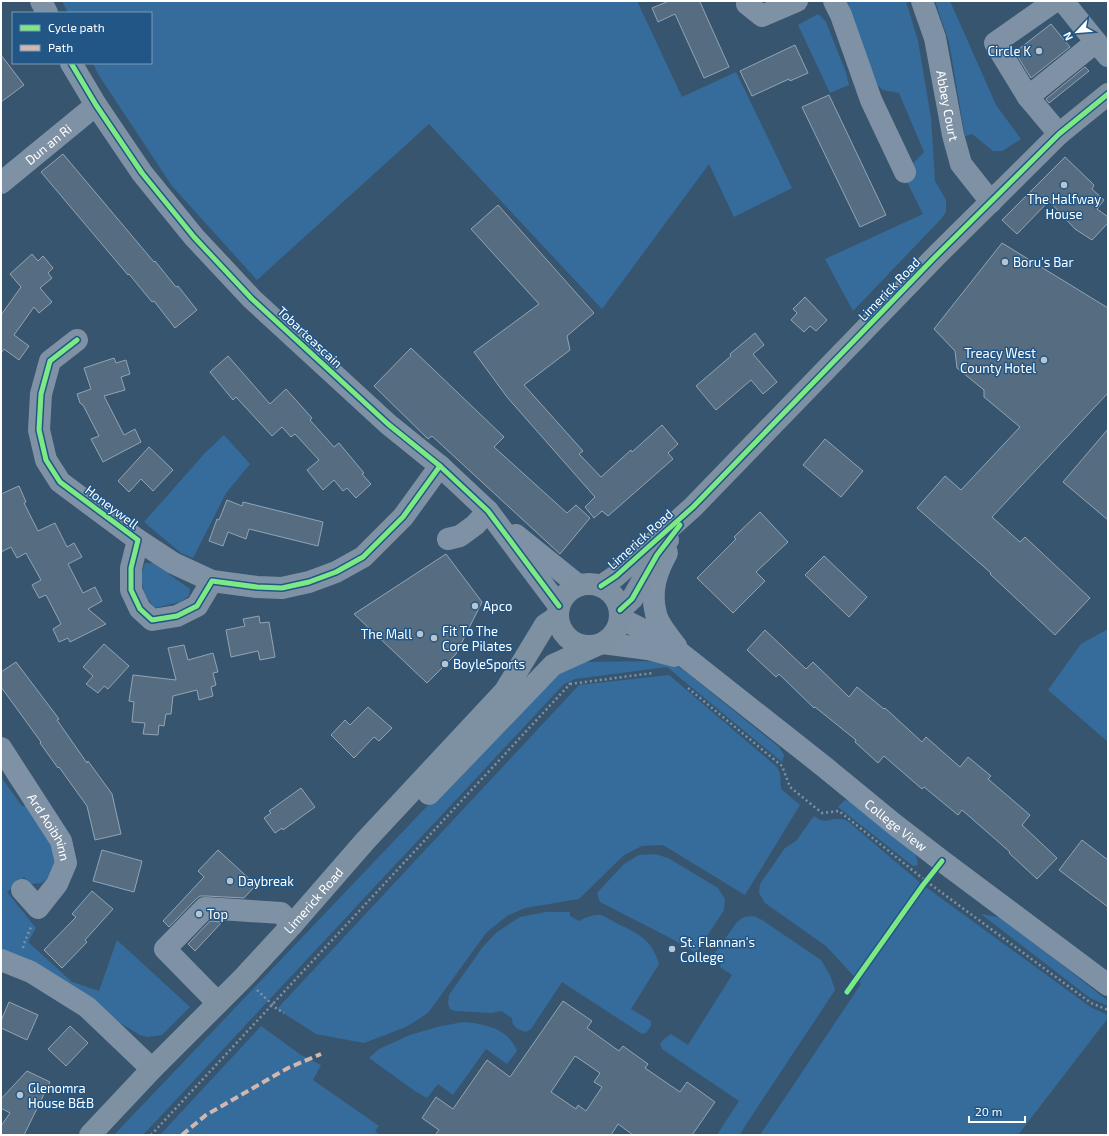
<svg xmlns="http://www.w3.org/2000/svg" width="1109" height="1136" font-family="'Exo 2',sans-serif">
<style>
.green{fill:#356c9c}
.building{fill:#566d81;stroke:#92a4b3;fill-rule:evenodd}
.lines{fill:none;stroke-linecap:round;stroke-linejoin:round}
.path{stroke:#7f92a5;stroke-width:2.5;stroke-dasharray:2 3;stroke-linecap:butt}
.minor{stroke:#7f92a5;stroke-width:22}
.major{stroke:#7e91a2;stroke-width:22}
.quiet{stroke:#d1b7ad;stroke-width:4;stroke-dasharray:8 4;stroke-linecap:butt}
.cycleway-casing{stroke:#215686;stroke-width:8}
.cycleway{stroke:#7ce984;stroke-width:5}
.poi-dot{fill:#b9c4cd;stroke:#215686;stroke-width:1.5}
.labels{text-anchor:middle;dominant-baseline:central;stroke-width:3;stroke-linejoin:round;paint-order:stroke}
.poi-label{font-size:13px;fill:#fff;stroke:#215686;text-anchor:start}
.street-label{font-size:13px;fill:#fff;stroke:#215686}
</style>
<rect width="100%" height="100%" fill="#38556f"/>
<!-- green -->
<g class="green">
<polygon points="62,1 637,1 682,97 736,72 792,188 734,217 709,164 602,309 429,124 257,280 172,186 98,74 93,63 151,63 151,13 68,13"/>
<polygon points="848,1 906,1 918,41 931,118 935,181 946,200 946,212 941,219 853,311 825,259 923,214 903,174 924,152 899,93 883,90 874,82 850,14"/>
<polygon points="935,1 950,1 996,105 1021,139 1002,151 993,151 972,134 965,136 949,42"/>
<polygon points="818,14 826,22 846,73 849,85 830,93 798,25"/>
<polygon points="224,435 250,464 226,493 193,558 181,553 144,522 205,453"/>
<path d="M145,563H153L190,589L189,596L180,602L154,608C144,594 137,580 145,563Z"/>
<polygon points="1108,629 1108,742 1048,690 1081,644"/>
<polygon points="670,661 686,672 779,747 784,755 782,762 667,667 575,679 564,684 143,1135 114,1135 550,677 582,662"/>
<polygon points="669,675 777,767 780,773 781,789 800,805 745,895 663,845 642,846 624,855 579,899 525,908 507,916 486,933 428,1013 406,1027 364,1043 316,1034 277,1009 579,685"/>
<polygon points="1,777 22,806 28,805 33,809 55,854 55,867 50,877 41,883 32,884 24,877 7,892 36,928 28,942 72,982 99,991 117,940 190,1007 162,1035 148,1037 140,1035 1,952"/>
<polygon points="845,800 852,802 916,855 918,865 913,866 838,807"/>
<path d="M814,816C828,826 828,817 840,819C844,819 847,821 850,823L923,885L1092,1008L1108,1015V1018L1018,1135H760L861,984L826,946L765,903L759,893L760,884L785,848L796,841Z"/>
<polygon points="655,854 668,858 718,888 725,899 724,910 696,953 674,940 600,902 597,893 624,864 639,855"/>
<path d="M546,912H570V916L579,921C585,918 594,914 601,915C606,917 612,921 618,924C639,934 652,940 659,964L631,1009L651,1021V1026L646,1033L642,1034L562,982L531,1029L526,1032C517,1029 512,1027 512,1018L501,1011L492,1013L455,1011L450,1009L448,1003L449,995L482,948L497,932L520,917Z"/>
<polygon points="981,914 1003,918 1108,1001 1108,1006 1090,998"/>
<polygon points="754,916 762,920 821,960 830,975 835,990 745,1126 740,1135 717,1135 739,1101 662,1049 660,1044 664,1039 671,1034 688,1045 732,975 720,967 721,961 715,953 737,922 744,917"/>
<path d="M463,1022C485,1024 508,1028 517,1051L507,1064L486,1049L453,1095L438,1084L427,1098L415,1091L369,1058L379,1049L410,1035L437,1027Z"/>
<polygon points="261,1026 301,1055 321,1065 313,1080 379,1126 375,1131 378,1133 376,1135 160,1135"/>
</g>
<!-- building -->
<g class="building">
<polygon points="669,1 703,1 700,2 729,67 704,78 675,14 658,22 652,8"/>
<polygon points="1051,24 1070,47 1031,78 1015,52"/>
<polygon points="795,45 808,73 790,81 789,79 752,96 740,71"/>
<polygon points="1,55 24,85 1,102"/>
<polygon points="1085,67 1089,71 1049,103 1046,99"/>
<polygon points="829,95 886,215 860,227 802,107"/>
<polygon points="63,154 154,262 155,261 176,287 178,286 197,310 175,328 154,301 152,302 129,274 128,275 41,172"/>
<polygon points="1065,157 1094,185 1092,189 1104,200 1097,209 1108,217 1108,223 1092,240 1075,229 1049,201 1017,234 1002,220"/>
<polygon points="498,205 594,313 567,336 570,350 524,385 583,451 579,454 601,477 631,450 632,452 662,425 678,444 668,453 673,459 608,516 602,511 594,518 585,507 595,497 507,397 474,352 539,304 471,229"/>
<polygon points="1002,243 1108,308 1108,393 992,517 1020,542 1025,537 1090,598 1055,635 990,574 991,573 917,508 945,476 961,490 1020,427 984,397 984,390 957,368 955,351 934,329"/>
<polygon points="32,254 38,261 43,256 53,268 48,273 52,278 40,288 52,302 39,313 34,307 14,335 29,346 19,360 4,349 1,353 1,315 21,287 10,274"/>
<polygon points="805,297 827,320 816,331 810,326 804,332 791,320 797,313 793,309"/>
<polygon points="755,333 764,345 753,354 777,382 763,394 751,380 716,410 696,386 731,356 730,354"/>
<polygon points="411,348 504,437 494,447 567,513 576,505 590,518 560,554 432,436 428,439 374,386"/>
<polygon points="228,356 270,404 286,389 312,418 310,420 334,447 339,443 364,473 362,474 371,484 356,498 347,488 343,491 334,480 323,490 307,470 319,460 295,434 291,437 282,427 272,436 236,397 233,400 210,372"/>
<polygon points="114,358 116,363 126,360 130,374 121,377 125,390 104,396 124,435 135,429 141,442 103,462 91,439 99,436 83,405 80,403 77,394 91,389 84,368"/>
<polygon points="1108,429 1108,520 1063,482"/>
<polygon points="825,439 863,471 841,497 803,465"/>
<polygon points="149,447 173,470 153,491 141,479 129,492 118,481"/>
<polygon points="19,486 26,502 24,503 38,531 55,523 67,547 74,543 82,557 68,564 83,593 95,587 102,601 88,609 106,624 70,642 68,638 59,642 53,629 61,624 46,595 39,598 32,585 41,580 26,553 17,558 11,547 1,552 1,494"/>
<polygon points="227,500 242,506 243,502 323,522 318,546 249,529 246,539 228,532 223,546 209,541 217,519 219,520"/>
<polygon points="760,512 788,542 756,572 765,581 733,613 697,578 736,539 734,537"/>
<polygon points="446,554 482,602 456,654 427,683 354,614"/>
<polygon points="824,556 867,597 849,617 805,575"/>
<polygon points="259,616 260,623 269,622 275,657 260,660 258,651 231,657 226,630 245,626 243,619"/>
<polygon points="765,630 806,669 813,662 849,697 857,687 884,709 885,708 922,742 926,737 960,767 968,757 991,776 988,779 1030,815 1022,825 1057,858 1037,879 1009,853 1010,852 962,810 958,815 924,787 922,789 884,756 878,763 855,742 856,740 815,707 814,708 779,674 776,677 747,650"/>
<polygon points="104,644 129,666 108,689 104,686 98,693 86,684 93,676 83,667"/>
<polygon points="184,645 188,660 213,653 218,672 213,673 216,685 211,687 213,696 199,700 197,690 173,696 171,714 166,714 164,726 159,725 158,735 143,734 145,723 132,722 134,702 129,701 133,675 176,680 168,648"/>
<polygon points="16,662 59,719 57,720 87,763 88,761 112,794 121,834 95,840 87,806 59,767 58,768 40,743 41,742 1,687 1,672"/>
<polygon points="368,707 392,728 379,741 374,737 354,758 331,735 345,720 350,725"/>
<polygon points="301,788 315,807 283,830 282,828 275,833 264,818 271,813 269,811"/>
<polygon points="1082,840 1108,860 1108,907 1059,870"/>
<polygon points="102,850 142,861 134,892 93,881"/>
<polygon points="218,850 256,885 244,898 206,896 200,896 196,899 169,927 163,921 204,877 198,871"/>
<polygon points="92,891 113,909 85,940 87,942 62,968 44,950 76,917 72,914"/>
<polygon points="210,921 222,922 195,951 188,944"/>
<path d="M563,1001L592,1021L587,1028L619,1051L623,1046L648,1064L645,1068L680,1092L687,1082L715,1102L692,1135H633L618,1124L611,1135H435L439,1130L422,1118L436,1097L453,1109L487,1060L510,1077ZM575,1056L600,1073L594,1082L602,1087L586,1111L578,1105L576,1109L551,1092Z"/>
<polygon points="9,1002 38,1015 27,1040 1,1028 1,1021"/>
<polygon points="70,1026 88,1043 66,1066 48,1049"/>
<polygon points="27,1071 50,1082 24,1135 1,1135 1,1126 10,1113 1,1108 1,1099"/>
</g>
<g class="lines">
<!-- path -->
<g class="path">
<polyline points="570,684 653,673"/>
<polyline points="688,688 782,766 790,787 822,813 839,811 926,881 1091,1003 1108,1010"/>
<polyline points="23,948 25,941 31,927"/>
<polyline points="257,990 277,1009 284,1013"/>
<polyline points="151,1135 570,684 567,681"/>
</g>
<!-- minor -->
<g class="minor">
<polyline points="41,1 47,13"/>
<polyline points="834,1 841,15 871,100 905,172"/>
<path id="s1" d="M922,1L935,38L953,135L961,164L991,202"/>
<polyline points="1063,1 1096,42"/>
<polyline points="747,4 762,16 797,1"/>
<polyline points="71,63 96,105 142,173 194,237 252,299 388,424 440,466 488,511 559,606"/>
<polyline points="1028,97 995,43 1055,1"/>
<polyline points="1059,134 1028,97 1096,42 1108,56"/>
<path id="s2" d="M1,183L96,105"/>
<polyline points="77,340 50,361 41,394 39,430 46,460 60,482 138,540 131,568 131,590 140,609 152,620 177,616 197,606 212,581 257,587 282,588 309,582 336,572 363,557 403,517 440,466"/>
<polyline points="516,535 578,585"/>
<polyline points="448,539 460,536 475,525 488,511"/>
<polyline points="138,540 173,563 212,581"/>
<path d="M667,553C656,573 650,591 656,614C658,624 669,637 676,646"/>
<path id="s3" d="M620,618L665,641L827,769L894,824L942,861L1108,985"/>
<polyline points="603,643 648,649 674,656"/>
<path id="s4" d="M1,748L61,841L66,863L57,884L38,908L22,890"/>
<polyline points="1,960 31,972 87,1007 152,1069"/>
<polyline points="218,1003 165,949 205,908 281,913 292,925"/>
</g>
<!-- major -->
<g class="major">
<circle cx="589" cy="615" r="31"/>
<polyline points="601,586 616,576 693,507 934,258 1059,134 1108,94"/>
<polyline points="620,610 632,599 657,555 668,540"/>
<polyline points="429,794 553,665 595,646"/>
<path id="s5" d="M90,1135L152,1069L244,977L292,925L366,840L505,691L545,625L557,617"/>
</g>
<!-- quiet -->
<polyline class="quiet" points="182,1135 206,1115 288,1068 321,1054"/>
<!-- cycleway casing -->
<g class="cycleway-casing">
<g id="cycleway">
<polyline points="71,63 96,105 142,173 194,237 252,299 388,424 440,466 488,511 559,606"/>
<polyline points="77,340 50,361 41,394 39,430 46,460 60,482 138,540 131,568 131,590 140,609 152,620 177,616 197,606 212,581 257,587 282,588 309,582 336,572 363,557 403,517 440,466"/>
<polyline points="601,586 616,576 693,507 934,258 1059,134 1108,94"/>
<polyline points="620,610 632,599 657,555 680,525"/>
<polyline points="847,992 923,885 942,861"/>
</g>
</g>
<!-- cycleway -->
<use href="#cycleway" class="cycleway"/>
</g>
<!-- markers -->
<g class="poi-dot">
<circle cx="1039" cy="51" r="4"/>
<circle cx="1064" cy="185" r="4"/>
<circle cx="1005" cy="262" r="4"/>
<circle cx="1044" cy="360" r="4"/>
<circle cx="475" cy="606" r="4"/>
<circle cx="420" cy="634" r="4"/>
<circle cx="434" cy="638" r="4"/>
<circle cx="445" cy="664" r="4"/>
<circle cx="230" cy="881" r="4"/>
<circle cx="199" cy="914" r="4"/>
<circle cx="672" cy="949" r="4"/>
<circle cx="20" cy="1095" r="4"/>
</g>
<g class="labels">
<!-- poi labels -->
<g class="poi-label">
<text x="1031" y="51" text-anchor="end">Circle K</text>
<text x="1064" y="199" text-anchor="middle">The Halfway<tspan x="1064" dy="15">House</tspan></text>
<text x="1013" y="262">Boru's Bar</text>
<text x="1036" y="353" text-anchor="end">Treacy West<tspan x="1036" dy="15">County Hotel</tspan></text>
<text x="483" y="606">Apco</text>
<text x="442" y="631">Fit To The<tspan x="442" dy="15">Core Pilates</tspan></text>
<text x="412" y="634" text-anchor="end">The Mall</text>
<text x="453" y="664">BoyleSports</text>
<text x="238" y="881">Daybreak</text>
<text x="207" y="914">Top</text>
<text x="680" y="942">St. Flannan's<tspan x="680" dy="15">College</tspan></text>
<text x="28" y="1088">Glenomra<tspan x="28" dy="15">House B&amp;B</tspan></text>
</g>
<!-- street labels -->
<g class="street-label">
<text stroke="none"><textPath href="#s1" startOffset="108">Abbey Court</textPath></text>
<text stroke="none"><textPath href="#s2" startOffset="61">Dun an Ri</textPath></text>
<text transform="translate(889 289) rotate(-46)">Limerick Road</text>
<text transform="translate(310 337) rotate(43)">Tobarteascain</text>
<text transform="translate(112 507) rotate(37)">Honeywell</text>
<text transform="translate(640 539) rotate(-42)">Limerick Road</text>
<text stroke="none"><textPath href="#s3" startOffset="346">College View</textPath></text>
<text stroke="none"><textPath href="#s4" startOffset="93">Ard Aoibhinn</textPath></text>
<text stroke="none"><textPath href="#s5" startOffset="324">Limerick Road</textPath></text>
</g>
</g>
<!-- border -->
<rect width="1109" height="1136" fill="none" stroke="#ffffff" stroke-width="4"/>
<!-- legend -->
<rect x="12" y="12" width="140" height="52" fill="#215686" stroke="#7a9ab6"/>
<rect x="20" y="25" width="20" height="6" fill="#7ce984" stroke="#7a9ab6"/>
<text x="48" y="32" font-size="12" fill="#ffffff">Cycle path</text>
<rect x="20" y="45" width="20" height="6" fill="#d1b7ad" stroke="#7a9ab6"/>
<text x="48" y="52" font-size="12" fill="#ffffff">Path</text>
<!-- north arrow -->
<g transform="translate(1077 32) rotate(244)" stroke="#215686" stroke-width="3" paint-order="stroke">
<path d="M0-3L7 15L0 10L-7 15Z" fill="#ffffff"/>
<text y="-6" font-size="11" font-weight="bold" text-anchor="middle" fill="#ffffff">N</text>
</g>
<!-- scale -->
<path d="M969 1116v6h56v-6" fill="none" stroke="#ffffff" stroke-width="2"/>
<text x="975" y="1116" font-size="12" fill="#ffffff" stroke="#215686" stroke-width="3" paint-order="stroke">20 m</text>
</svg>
